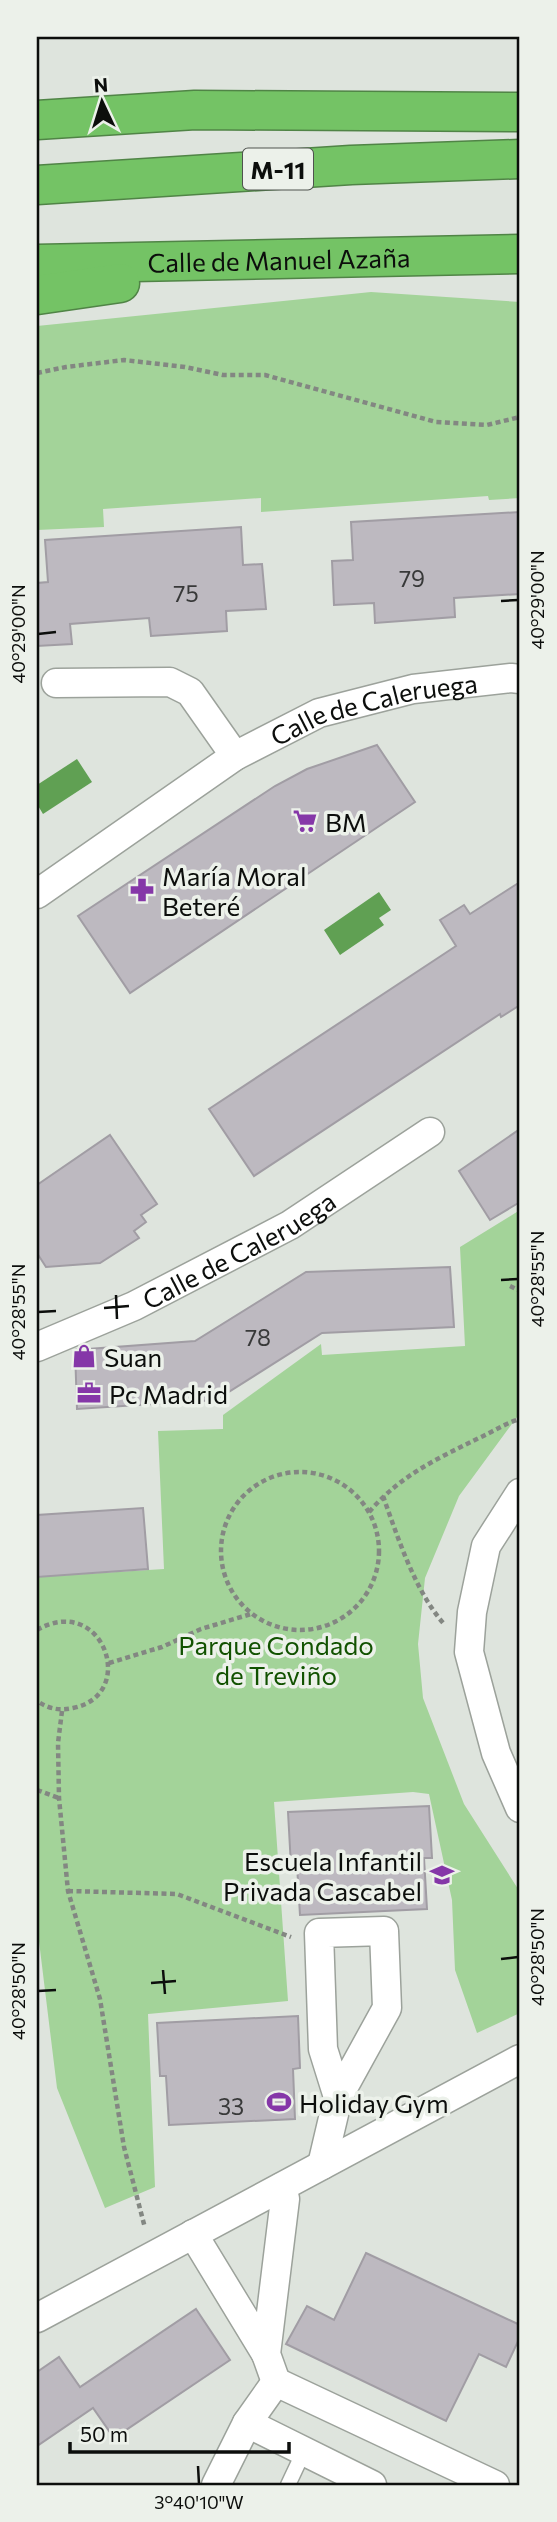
<svg xmlns="http://www.w3.org/2000/svg" width="557" height="2522" font-family="Commissioner,sans-serif">
<style>
.green{fill:#a3d399}
.water{fill:#60a053}
.building{fill:#bdb9c0;stroke:#a19da4;stroke-width:2}
.lines{fill:none;stroke-linecap:round;stroke-linejoin:round}
.service-casing{stroke:#9ca29b;stroke-width:17}
.minor-casing{stroke:#9ca29b;stroke-width:31}
.motorway-casing{stroke:#508446;stroke-width:41}
.path{stroke:#838782;stroke-width:4.5;stroke-dasharray:5 3.5;stroke-linecap:butt}
.service{stroke:#fff;stroke-width:14}
.minor{stroke:#fff;stroke-width:28}
.motorway{stroke:#74c365;stroke-width:38}
.ticks{fill:none;stroke:#0c0e0c;stroke-width:2.5}
.labels{text-anchor:middle;dominant-baseline:central;stroke-width:7;stroke-linejoin:round;paint-order:stroke}
.number-label{font-size:23px;fill:#383939}
.shield{fill:#ecf1ea;stroke:#4f524f;stroke-width:2}
.shield-label{font-size:24px;font-weight:bold;fill:#0c0e0c}
.street-label{font-size:26px;fill:#0c0e0c;stroke:#ecf1ea}
.poi-label{font-size:26px;fill:#0c0e0c;stroke:#ecf1ea;text-anchor:start}
.park-label{font-size:26px;fill:#115200;stroke:#ecf1ea}
.neatline{fill:none;stroke:#0c0e0c;stroke-width:2.5}
.ticks-label{font-size:18px;text-anchor:middle;fill:#0c0e0c}
</style>
<rect width="100%" height="100%" fill="#dee4dd"/>
<!-- green -->
<g class="green">
<polygon points="371,292 520,302 520,498 489,500 488,496 261,512 261,498 103,509 104,527 37,530 37,326"/>
<polygon points="520,1210 520,1413 459,1496 425,1578 418,1644 423,1698 464,1804 520,1892 520,2013 477,2033 455,1970 452,1900 429,1794 413,1792 274,1802 288,2001 148,2014 155,2187 105,2208 57,2088 37,1925 37,1577 164,1569 158,1431 223,1429 223,1415 321,1344 322,1355 465,1346 460,1247"/>
</g>
<!-- water -->
<g class="water">
<polygon points="77,759 92,782 43,814 37,804 37,785"/>
<polygon points="379,892 391,910 379,918 384,925 340,955 324,930"/>
</g>
<!-- building -->
<g class="building">
<polygon points="520,512 520,594 454,598 455,617 375,623 374,603 334,605 332,561 353,560 351,522"/>
<polygon points="241,527 243,565 262,564 266,609 226,611 227,631 151,636 149,618 70,624 72,644 37,646 37,583 48,582 45,540"/>
<polygon points="377,745 415,802 130,993 78,916 275,786 307,769"/>
<polygon points="520,882 520,1005 501,1017 500,1014 254,1176 209,1109 456,946 440,920 464,905 470,914"/>
<polygon points="520,1129 520,1202 490,1220 459,1171"/>
<polygon points="110,1135 157,1204 141,1215 146,1222 134,1231 139,1238 100,1263 46,1267 37,1253 37,1185"/>
<polygon points="450,1267 454,1327 322,1333 216,1400 77,1409 75,1350 195,1341 306,1272"/>
<polygon points="143,1508 148,1569 37,1577 37,1515"/>
<polygon points="429,1806 432,1858 424,1858 427,1909 300,1915 297,1865 291,1866 288,1812"/>
<polygon points="298,2016 300,2068 293,2069 295,2119 169,2125 166,2076 160,2076 157,2023"/>
<polygon points="366,2253 520,2325 520,2337 506,2367 479,2354 446,2421 286,2344 307,2306 334,2320"/>
<polygon points="196,2309 230,2360 114,2438 93,2408 37,2446 37,2372 59,2357 80,2387"/>
</g>
<g class="lines">
<!-- service casing -->
<g class="service-casing">
<polyline id="service" points="288,2485 304,2451"/>
</g>
<!-- minor casing -->
<g class="minor-casing">
<g id="minor">
<polyline points="56,683 170,682 190,692 235,756"/>
<path id="s1" d="M37,894L235,756L319,713L413,689L511,678L520,679"/>
<path id="s2" d="M37,1347L134,1306L290,1225L430,1132"/>
<polyline points="520,1493 486,1546 472,1612 469,1652 496,1753 520,1808"/>
<polyline points="322,2165 338,2097 323,2049 319,1933 384,1931 387,2008 338,2097"/>
<polyline points="193,2234 266,2354"/>
<polyline points="37,2318 520,2059"/>
<polyline points="276,2382 495,2485"/>
<polyline points="276,2382 266,2354 285,2199 282,2187"/>
<polyline points="247,2423 372,2485"/>
<polyline points="216,2485 247,2423 276,2382"/>
</g>
</g>
<!-- motorway casing -->
<g class="motorway-casing">
<g id="motorway">
<polyline points="37,120 195,110 520,112"/>
<polyline points="37,185 351,165 520,159"/>
<path id="s3" d="M37,264L520,254"/>
<polyline points="37,295 120,283"/>
</g>
</g>
<!-- path -->
<g class="path">
<polyline points="37,373 66,367 124,360 185,367 223,375 265,375 436,422 487,425 520,417"/>
<polyline points="510,1286 520,1291"/>
<circle cx="300" cy="1551" r="79"/>
<path d="M383,1496C398,1538 415,1591 444,1624"/>
<path d="M369,1512C402,1474 437,1459 481,1437C494,1431 506,1423 520,1419"/>
<path d="M37,1630C103,1592 139,1695 73,1708C59,1711 49,1709 37,1701"/>
<polyline points="109,1663 162,1647 201,1629 251,1614"/>
<polyline points="62,1711 58,1743 59,1798 68,1891 100,1999 124,2147 145,2228"/>
<polyline points="37,1790 59,1798"/>
<polyline points="68,1891 177,1894 291,1937"/>
</g>
<!-- service -->
<use href="#service" class="service"/>
<!-- minor -->
<use href="#minor" class="minor"/>
<!-- motorway -->
<use href="#motorway" class="motorway"/>
</g>
<!-- ticks -->
<path class="ticks" d="M501,601L518,600M38,634L56,632M501,1280L518,1279M116,1295L117,1319M104,1308L129,1306M38,1312L56,1311M501,1959L518,1957M163,1970L165,1994M151,1983L176,1981M38,1991L56,1990M198,2466L199,2484"/>
<!-- icons -->
<defs>
<g id="supermarket-bare" transform="scale(1.89)"><path d="M-6-5.5h2.5l.6 2H6L4.5 2H-2.5L-4.4-4H-6ZM-1.5 3.2a1.3 1.3 0 1 0 .1 0ZM3 3.2a1.3 1.3 0 1 0 .1 0Z" fill="#8537a8" stroke="#ecf1ea" stroke-width="2.5" paint-order="stroke"/></g>
<g id="pharmacy-bare" transform="scale(1.89)"><path d="M-2-6h4v4h4v4h-4v4h-4v-4h-4v-4h4Z" fill="#8537a8" stroke="#ecf1ea" stroke-width="2.5" paint-order="stroke"/></g>
<g id="shop-bare" transform="scale(1.89)"><path d="M-5-2.5h2.3a2.7 3.5 0 0 1 5.4 0H5L5.5 6h-11ZM-1.5-2.5h3a1.5 2.3 0 0 0-3 0Z" fill="#8537a8" stroke="#ecf1ea" stroke-width="2.5" paint-order="stroke"/></g>
<g id="office-bare" transform="scale(1.89)"><path d="M-6-3h4V-5.5h4V-3h4V5H-6ZM-1-4.5V-3h2v-1.5ZM-6 0V1H6V0Z" fill="#8537a8" stroke="#ecf1ea" stroke-width="2.5" paint-order="stroke"/></g>
<g id="school-bare" transform="scale(1.89)"><path d="M0-5L7-2L0 1L-7-2ZM-4 1L0 2.5L4 1V4Q0 6-4 4Z" fill="#8537a8" stroke="#ecf1ea" stroke-width="2.5" paint-order="stroke"/></g>
<g id="stadium-bare" transform="scale(1.89)"><path d="M0-5a6.5 5 0 1 0 0 10a6.5 5 0 1 0 0-10ZM-3.5-1.8h7v3.6h-7Z" fill="#8537a8" stroke="#ecf1ea" stroke-width="2.5" paint-order="stroke"/></g>
</defs>
<g fill-rule="evenodd">
<use href="#supermarket-bare" x="305" y="821"/>
<use href="#pharmacy-bare" x="142" y="890"/>
<use href="#shop-bare" x="84" y="1356"/>
<use href="#office-bare" x="89" y="1393"/>
<use href="#school-bare" x="442" y="1875"/>
<use href="#stadium-bare" x="279" y="2102"/>
</g>
<g class="labels">
<!-- number labels -->
<g class="number-label">
<text x="412" y="578">79</text>
<text x="186" y="593">75</text>
<text x="258" y="1337">78</text>
<text x="231" y="2106">33</text>
</g>
<!-- shield labels -->
<rect class="shield" x="243" y="148.5" width="70" height="41" rx="5"/>
<g class="shield-label">
<text x="278" y="169">M-11</text>
</g>
<!-- street labels -->
<g class="street-label">
<text stroke="none"><textPath href="#s3" startOffset="242">Calle de Manuel Azaña</textPath></text>
<text stroke="none"><textPath href="#s1" startOffset="390">Calle de Caleruega</textPath></text>
<text stroke="none"><textPath href="#s2" startOffset="224">Calle de Caleruega</textPath></text>
</g>
<!-- poi labels -->
<g class="poi-label">
<text x="325" y="821">BM</text>
<text x="162" y="875">María Moral<tspan x="162" dy="30">Beteré</tspan></text>
<text x="104" y="1356">Suan</text>
<text x="109" y="1393">Pc Madrid</text>
<text x="422" y="1860" text-anchor="end">Escuela Infantil<tspan x="422" dy="30">Privada Cascabel</tspan></text>
<text x="299" y="2102">Holiday Gym</text>
</g>
<!-- park labels -->
<g class="park-label">
<text x="276" y="1644">Parque Condado<tspan x="276" dy="30">de Treviño</tspan></text>
</g>
</g>
<!-- border -->
<rect width="557" height="2522" fill="none" stroke="#ecf1ea" stroke-width="77"/>
<!-- north arrow -->
<g transform="translate(102 102) rotate(356)" stroke="#ecf1ea" stroke-width="5" paint-order="stroke">
<path d="M0-5L12 26L0 18L-12 26Z" fill="#0c0e0c"/>
<text y="-10" font-size="19" font-weight="bold" text-anchor="middle" fill="#0c0e0c">N</text>
</g>
<!-- scale -->
<path d="M70 2442v10h219v-10" fill="none" stroke="#0c0e0c" stroke-width="3.5"/>
<text x="80" y="2442" font-size="21" fill="#0c0e0c" stroke="#ecf1ea" stroke-width="5" paint-order="stroke">50 m</text>
<rect x="38" y="38" width="480" height="2446" class="neatline"/>
<g class="ticks-label">
<text transform="translate(538 600) rotate(-90)" y="6">40°29'00"N</text>
<text transform="translate(19 634) rotate(-90)" y="6">40°29'00"N</text>
<text transform="translate(538 1279) rotate(-90)" y="6">40°28'55"N</text>
<text transform="translate(19 1312) rotate(-90)" y="6">40°28'55"N</text>
<text transform="translate(538 1957) rotate(-90)" y="6">40°28'50"N</text>
<text transform="translate(19 1991) rotate(-90)" y="6">40°28'50"N</text>
<text x="199" y="2509">3°40'10"W</text>
</g>
</svg>
